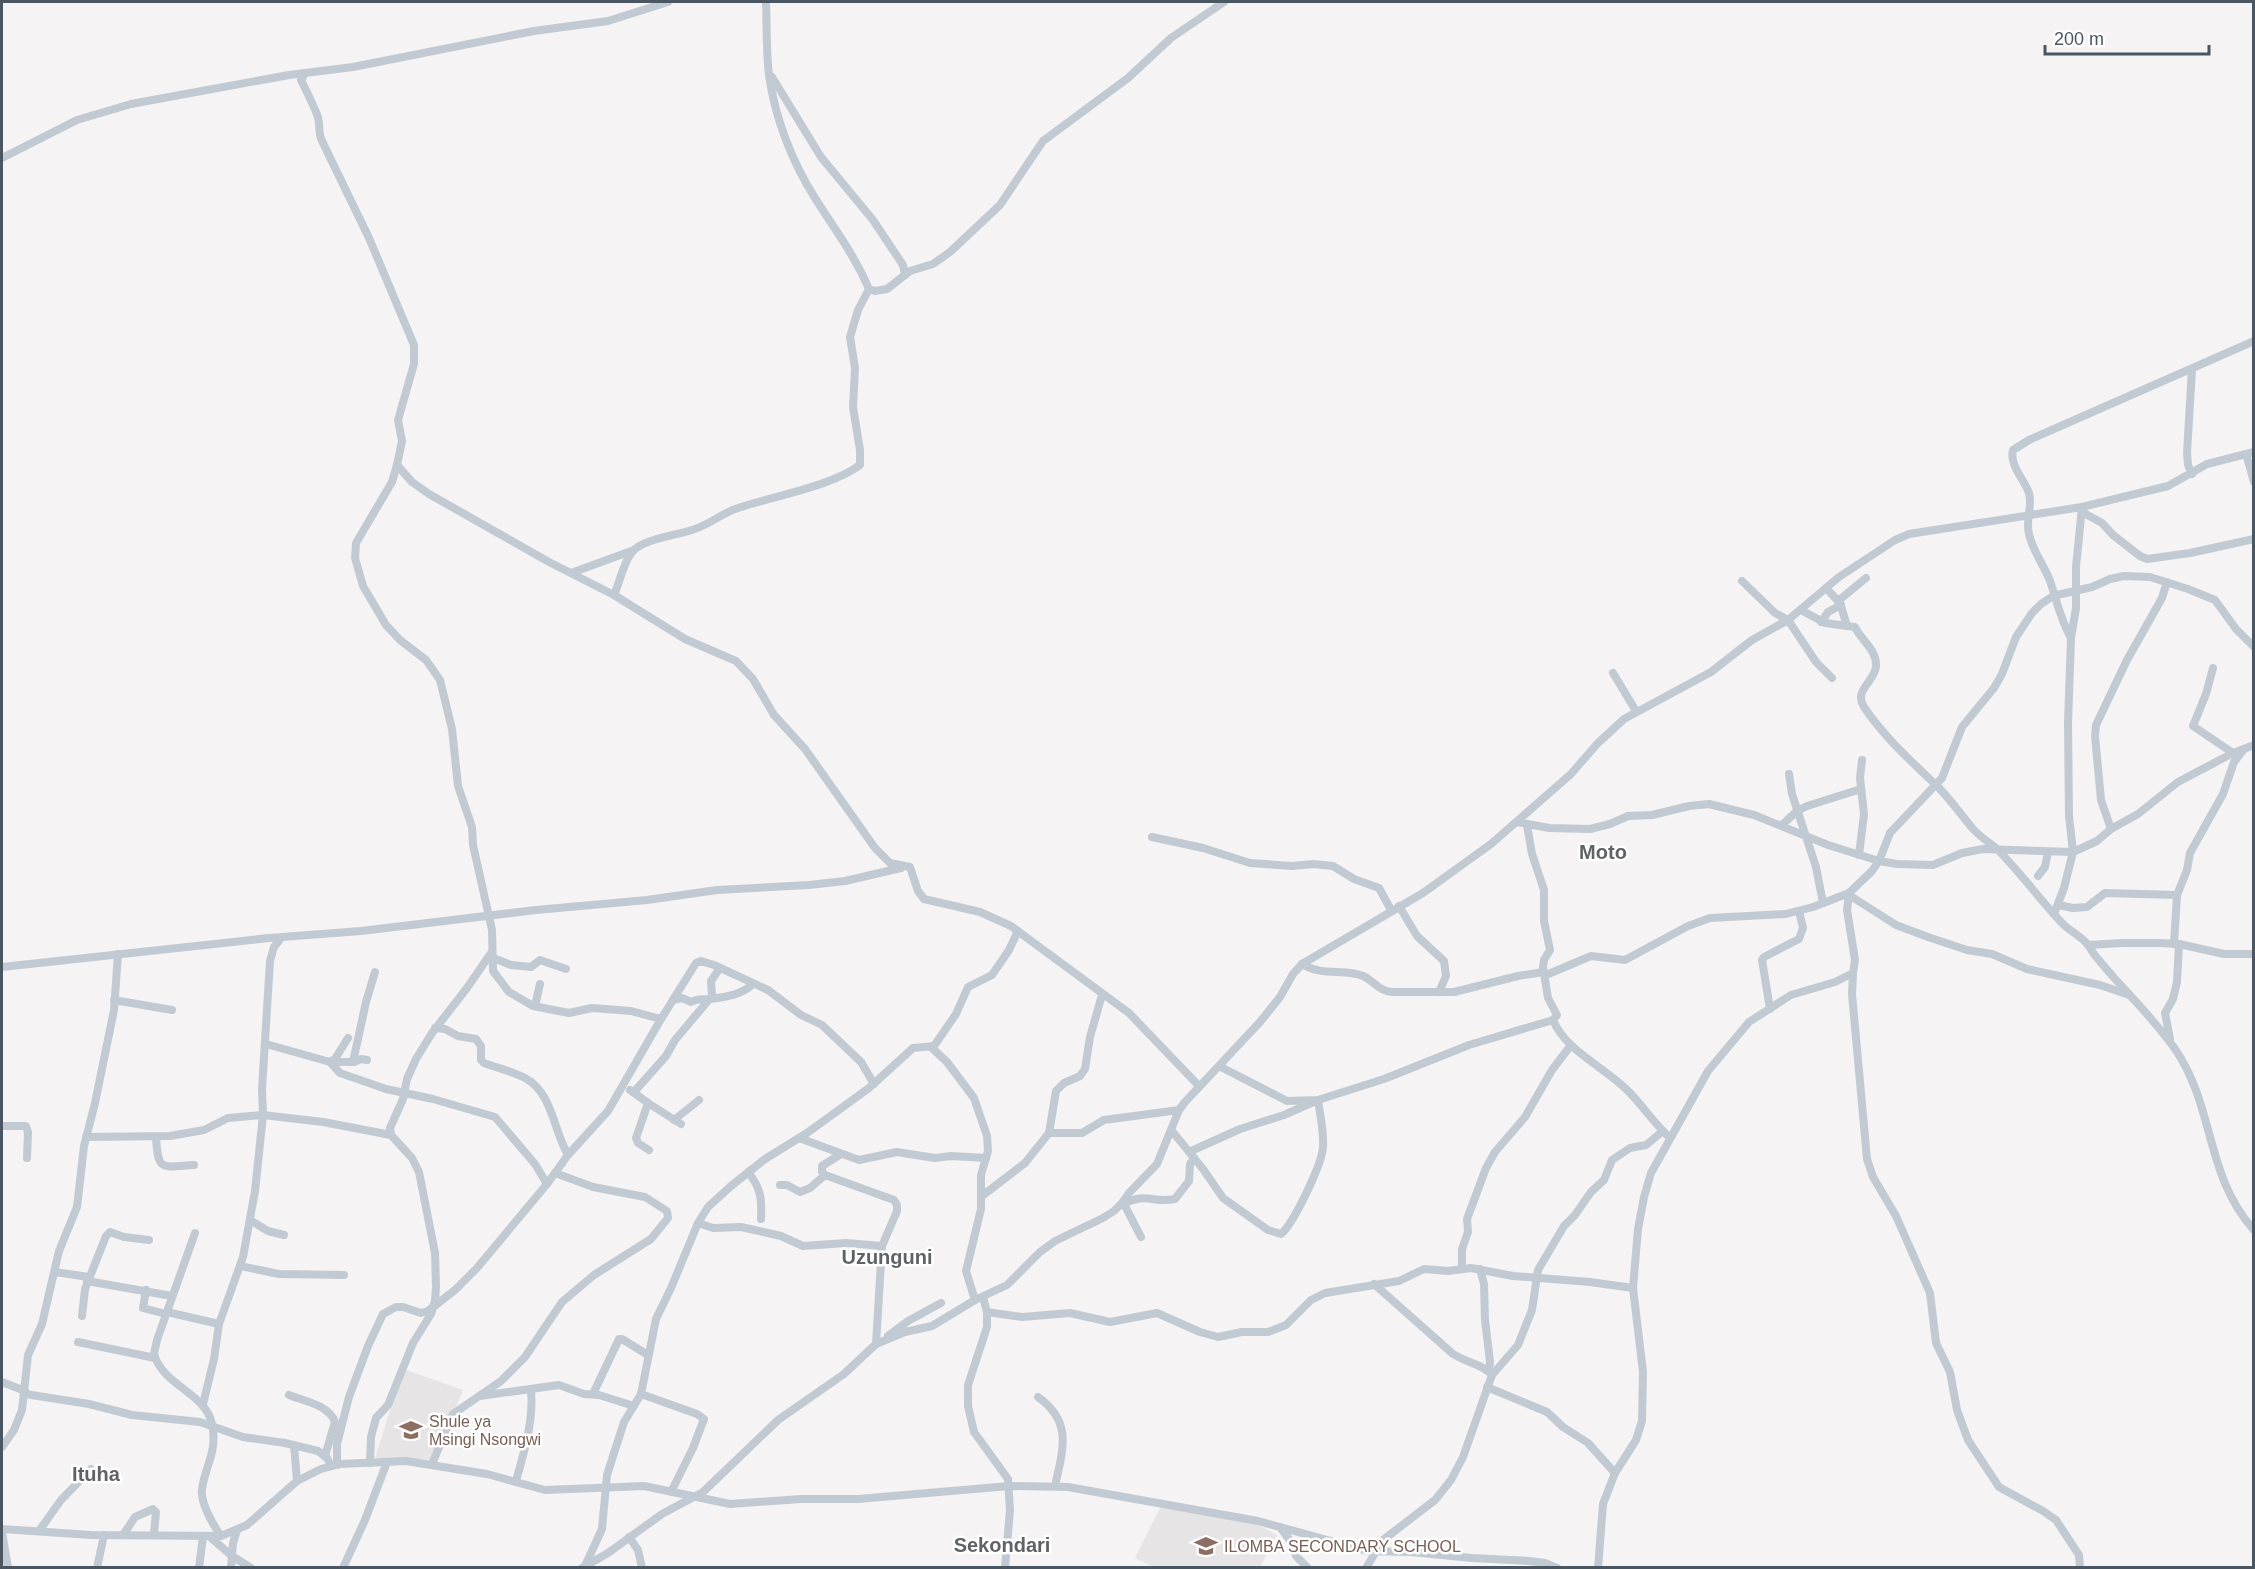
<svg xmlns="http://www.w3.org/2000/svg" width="2255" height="1569" font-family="Arial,sans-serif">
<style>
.education{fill:#e6e4e5}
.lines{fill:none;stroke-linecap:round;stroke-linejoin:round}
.minor{stroke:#c1cad2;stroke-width:8}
.labels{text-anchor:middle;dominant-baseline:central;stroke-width:5;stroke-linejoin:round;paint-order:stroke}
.education-label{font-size:16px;fill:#785e54;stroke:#fff;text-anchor:start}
.quarter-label{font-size:20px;font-weight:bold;fill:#5f6368;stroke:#fff}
</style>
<rect width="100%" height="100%" fill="#f5f3f3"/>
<!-- education -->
<g class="education">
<polygon points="403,1369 463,1390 435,1460 375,1458"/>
<polygon points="1161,1506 1245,1518 1277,1535 1260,1567 1154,1567 1135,1558"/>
</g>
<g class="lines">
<!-- minor -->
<g class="minor">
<path d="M766,2C767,26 766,51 769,75C775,118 792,162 815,198C835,230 854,254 869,289L875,291L887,289L910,271L933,264L950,252L1000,205L1043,141L1128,78L1171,38L1224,2"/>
<path d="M305,73L301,80C307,92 313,104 318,117C320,125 318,132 322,141L369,238L414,345V364L398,420L402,441L397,465L392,482L356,543L355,558L363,586L386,625L400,640L426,660L440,680L452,729L458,786L472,827L473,845L492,930L493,971L509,992L533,1006L569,1013L592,1008L631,1011L661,1019"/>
<polyline points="772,77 821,157 873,220 903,265 905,275"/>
<polyline points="2,158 77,120 131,104 289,75 353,67 534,31 608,21 668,2"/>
<polyline points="2246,454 2254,482"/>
<polyline points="397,465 412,482 429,494 549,562 614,595 685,639 736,661 753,679 774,715 805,749 875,848 890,863 910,867 918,891 924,899 980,912 1011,926 1129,1013 1199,1086"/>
<polyline points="2192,474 2188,465 2187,453 2192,369"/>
<polyline points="2082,512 2102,523 2113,535 2140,556 2147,559 2190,553 2254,539"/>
<polyline points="571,573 634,550"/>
<polyline points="1742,581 1775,613 1788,620 1816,662 1832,678"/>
<polyline points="1826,588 1840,603 1847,626"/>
<path d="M614,595C620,582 623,563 632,552C642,539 677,535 692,530C709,525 722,513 738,508C773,496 830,487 860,465V450L853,407L855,368L850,337L858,310L869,289"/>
<polyline points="1838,601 1866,578"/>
<path d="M1801,610L1825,623L1855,627C1861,640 1877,650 1876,666C1875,682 1853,690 1864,707C1884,737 1912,762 1938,787C1951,800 1961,815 1973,829C1980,837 1989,842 1997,849C2021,873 2040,900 2063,924C2071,932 2081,936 2088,945C2091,949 2094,955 2098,959C2123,990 2152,1016 2175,1049C2215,1107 2205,1176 2254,1230"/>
<polyline points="1821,622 1828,612 1841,605"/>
<path d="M2071,638C2060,619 2057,601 2050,581C2044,565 2033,552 2029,534C2025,520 2033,506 2029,493C2024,479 2009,465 2013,450L2029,440L2254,341"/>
<polyline points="2213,668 2206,694 2193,726 2233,753"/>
<polyline points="1613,673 1636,711"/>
<polyline points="1789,774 1792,794 1816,867 1823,903"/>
<polyline points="1517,822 1549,828 1590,829 1610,824 1628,816 1652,815 1689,806 1709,804 1754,815 1828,845 1879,861 1897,864 1933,865 1962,853 1983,849 2073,852 2097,841 2111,829 2138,814 2178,782 2233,753 2254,745"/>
<path d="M1527,825L1532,854L1544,890V921L1550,950L1544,960L1543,967L1548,998L1557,1015L1553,1020C1566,1051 1603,1066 1626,1089C1641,1103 1652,1121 1667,1135"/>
<polyline points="1782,825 1797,811 1807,806 1861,789"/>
<polyline points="2111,829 2101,800 2095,736 2096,725 2127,660 2162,598 2167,582"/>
<polyline points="1152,837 1203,848 1250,863 1292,866 1313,864 1333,866 1354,879 1379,888 1391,910"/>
<polyline points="1859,855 1864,814 1860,778 1862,760"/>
<polyline points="2038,876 2045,867 2048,852"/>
<polyline points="1849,895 1896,925 1928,937 1967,950 1992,954 2027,969 2100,985 2129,995"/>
<polyline points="2058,905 2073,908 2087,907 2105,893 2177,895"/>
<polyline points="1399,906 1417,936 1444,961 1446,976 1439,992"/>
<polyline points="2054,914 2064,888 2073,852 2069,816 2068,723 2071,638 2076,608 2076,567 2082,507"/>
<polyline points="2174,944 2177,895 2187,870 2190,853 2223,794 2234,762 2244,749"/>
<polyline points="2088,945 2122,943 2159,943 2179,944 2224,954 2254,954"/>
<polyline points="491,957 511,965 531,967 540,960 566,969"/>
<path d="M1302,964C1323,977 1344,968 1363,976C1374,981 1379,991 1392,992H1454L1518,976L1544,972"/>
<polyline points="2,967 269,938 361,931 536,910 647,900 717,890 809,885 845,881 901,868"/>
<polyline points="1853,973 1852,994 1867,1159 1873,1177 1896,1216 1930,1293 1936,1343 1950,1372 1957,1410 1968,1440 1999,1487 2043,1511 2056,1520 2079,1555 2080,1568"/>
<polyline points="1546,975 1591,956 1625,960 1688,926 1710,918 1786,914 1813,907 1849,893"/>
<polyline points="114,1000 172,1010"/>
<path d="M673,1000L682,998L691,1002C699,998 702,1000 710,999C726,997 741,995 753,984"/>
<polyline points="535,1006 540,984"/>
<polyline points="1770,1009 1762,960 1764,957 1799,939 1803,928 1799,911"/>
<path d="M435,1028L445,1029L458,1036L476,1039L481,1046V1060L484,1063C497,1068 512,1071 525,1078C553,1093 553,1130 568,1155"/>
<polyline points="2170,1039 2165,1013 2173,999 2177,982 2179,944"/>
<polyline points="266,1044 330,1062 335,1059 348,1038"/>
<polyline points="931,1047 947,1062 974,1098 987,1136 988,1151 981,1175 981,1209 966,1271 975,1300"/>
<polyline points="330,1062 340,1073 386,1089 433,1099 495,1117 535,1164 547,1184"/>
<polyline points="332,1062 354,1062 361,1059 367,1060"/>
<polyline points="353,1062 366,1002 375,972"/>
<polyline points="1219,1066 1287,1101 1318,1100 1384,1079 1469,1045 1553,1020"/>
<polyline points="630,1090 648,1103 636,1138 638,1143 649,1150"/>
<polyline points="634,1092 666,1056 675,1040 712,996 711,981 720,968"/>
<polyline points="648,1103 681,1124"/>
<polyline points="674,1120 699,1100"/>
<polyline points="2,1126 26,1126 28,1132 27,1158"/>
<path d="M1172,1131L1203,1169L1223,1198L1268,1230L1281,1234C1294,1223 1322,1164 1323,1147C1324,1131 1320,1115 1318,1100L1284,1115L1240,1129L1189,1152"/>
<polyline points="1049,1133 1056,1091 1064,1083 1080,1076 1085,1069 1090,1037 1102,995"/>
<polyline points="86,1137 170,1136 204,1130 228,1118 263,1115 323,1122 391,1135"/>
<path d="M156,1137C158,1172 161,1167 194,1165"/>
<polyline points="799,1138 859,1160 897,1152 935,1158 951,1156 986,1158"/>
<polyline points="841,1154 822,1166 822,1172 825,1175 894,1200 897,1205 897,1211 882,1246 876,1344"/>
<path d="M748,1172C761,1188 762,1199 761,1219"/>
<polyline points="780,1185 787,1185 800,1192 810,1188 825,1175"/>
<polyline points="982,1196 1025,1163 1049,1133 1082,1133 1104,1120 1179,1110"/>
<polyline points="1124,1204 1141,1237"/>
<path d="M1121,1205C1148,1191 1152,1204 1175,1199L1189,1181L1190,1164L1194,1158"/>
<polyline points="250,1220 268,1231 284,1235"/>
<polyline points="698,1223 713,1228 741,1227 781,1236 803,1246 846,1243 882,1246"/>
<path d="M195,1233L157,1340L154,1354C163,1386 205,1392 212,1424C218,1451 205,1466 202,1489C200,1502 213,1525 221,1536"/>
<polyline points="240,1266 279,1274 344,1275"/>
<polyline points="1462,1268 1462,1249 1468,1232 1467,1219 1486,1168 1495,1152 1525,1117 1552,1070 1571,1045"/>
<polyline points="1480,1269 1484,1284 1485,1320 1490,1362 1489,1371"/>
<polyline points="55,1272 89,1277"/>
<polyline points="87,1281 172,1296"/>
<path d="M1374,1284L1453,1354C1465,1362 1484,1365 1492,1375"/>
<polyline points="146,1290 143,1308 166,1314"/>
<polyline points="983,1297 987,1312 987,1327 968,1385 968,1406 974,1432 1008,1479 1010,1510 1005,1568"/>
<polyline points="167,1312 219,1324"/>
<polyline points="987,1312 1022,1317 1070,1313 1110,1322 1157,1313 1200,1332 1218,1337 1242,1332 1268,1332 1286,1325 1311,1300 1325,1293 1399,1281 1424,1269 1448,1271 1471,1268 1513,1276 1590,1282 1633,1288"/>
<polyline points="82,1316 85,1289 106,1236 110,1232 124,1237 149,1240"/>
<polyline points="888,1336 908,1321 941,1303"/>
<polyline points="78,1342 155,1358"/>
<polyline points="2,1382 25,1391"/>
<polyline points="1487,1387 1547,1412 1563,1427 1588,1443 1615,1473"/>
<polyline points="25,1394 89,1404 132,1415 200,1422 243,1437 285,1443 318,1451 327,1458 331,1466"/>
<polyline points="593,1394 619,1339 622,1339 648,1355"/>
<polyline points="641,1394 697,1414 704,1419 693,1448 671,1492"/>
<path d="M289,1395C304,1401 329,1405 335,1422L325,1456"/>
<polyline points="480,1396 559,1385 584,1394 599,1395 634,1406"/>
<path d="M1038,1397C1073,1422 1063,1449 1055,1486"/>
<polyline points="203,1404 214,1359 219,1324 243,1257 255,1191 263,1115 262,1089 270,961 274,947 281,938"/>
<polyline points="294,1445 297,1481"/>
<polyline points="2,1447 14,1430 22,1410 28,1355 42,1324 59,1251 77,1207 84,1146 95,1103 114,1010 118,954"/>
<polyline points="370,1463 371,1437 376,1418 388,1405 413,1343 431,1314 435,1301 436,1287 435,1253 419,1172 412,1158 391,1135 390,1128 403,1099 407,1079 416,1059 432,1033 467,988 491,953"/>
<polyline points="432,1464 453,1414 501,1381 525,1357 562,1302 594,1275 651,1239 668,1218 667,1211 645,1197 593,1187 555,1173"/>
<polyline points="337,1465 337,1444 349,1397 368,1346 383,1314 396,1307 403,1307 421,1313 428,1311 455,1290 477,1268 547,1184 568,1155 608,1111 661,1019 696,963 701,961 714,965 768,990 801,1015 822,1025 861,1062 874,1084"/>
<path d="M516,1481C524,1452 534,1420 531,1390"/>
<polyline points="1280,1527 1292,1543 1296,1556 1308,1568"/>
<polyline points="2,1529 91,1535 221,1536 247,1525 297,1481 321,1469 340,1464 406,1461 487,1474 545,1490 644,1486 730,1504 801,1499 858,1499 1009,1486 1068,1487 1258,1521 1367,1551 1411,1552 1472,1558 1529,1561 1545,1563 1557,1568"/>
<polyline points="39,1531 61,1500 91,1469"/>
<polyline points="2,1532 8,1568"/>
<polyline points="123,1535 135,1517 153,1509 156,1512 154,1534"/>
<polyline points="210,1537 232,1556 251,1568"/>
<polyline points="629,1537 638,1550 642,1568"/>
<polyline points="585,1566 602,1529 607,1475 624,1422 641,1394 656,1319 671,1288 698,1223 708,1207 731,1186 765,1159 807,1133 869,1088 913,1048 934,1046 956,1014 968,987 992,975 1009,950 1018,931"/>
<polyline points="97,1568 104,1535"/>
<polyline points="199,1568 203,1536"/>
<polyline points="231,1568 233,1543 237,1530"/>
<polyline points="343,1568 365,1520 387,1462"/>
<polyline points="582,1568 608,1553 662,1514 703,1492 778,1420 844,1374 876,1344 905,1332 932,1326 975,1300 1007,1285 1040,1252 1055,1241 1103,1218 1114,1211 1122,1203 1129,1193 1157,1164 1179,1110 1185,1102 1260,1022 1280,997 1293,974 1302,964 1423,893 1491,844 1571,774 1597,744 1624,719 1711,672 1752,640 1788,620 1839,577 1895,540 1909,534 2082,507 2168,486 2207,464 2254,452"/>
<polyline points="1366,1568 1383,1540 1435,1500 1451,1480 1463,1457 1492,1375 1518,1345 1532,1310 1538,1270 1564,1226 1575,1215 1591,1192 1604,1180 1612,1160 1630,1148 1646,1145 1663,1131"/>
<polyline points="1598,1568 1603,1504 1615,1473 1636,1440 1642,1421 1643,1372 1633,1288 1638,1229 1644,1197 1651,1173 1708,1071 1749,1022 1791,995 1835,982 1853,973 1855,960 1847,910 1849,893 1872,871 1879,861 1890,833 1942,778 1962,727 1994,688 2002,674 2016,637 2032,613 2041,604 2053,596 2092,587 2110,579 2124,576 2150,577 2188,589 2215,600 2236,629 2254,647"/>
</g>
</g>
<!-- icons -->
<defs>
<g id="school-bare" transform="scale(1.8)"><path d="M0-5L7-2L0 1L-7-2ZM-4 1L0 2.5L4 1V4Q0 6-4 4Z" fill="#8d6e63" stroke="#fff" stroke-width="2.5" paint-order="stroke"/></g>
</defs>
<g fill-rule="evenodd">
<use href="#school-bare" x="411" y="1430"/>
<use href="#school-bare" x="1206" y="1546"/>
</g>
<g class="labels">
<!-- education labels -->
<g class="education-label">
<text x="429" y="1421">Shule ya<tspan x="429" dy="18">Msingi Nsongwi</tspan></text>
<text x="1224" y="1546">ILOMBA SECONDARY SCHOOL</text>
</g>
<!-- quarter labels -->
<g class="quarter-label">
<text x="1603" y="852">Moto</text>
<text x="887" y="1257">Uzunguni</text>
<text x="96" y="1474">Ituha</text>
<text x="1002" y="1545">Sekondari</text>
</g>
</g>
<!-- border -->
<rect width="2255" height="1569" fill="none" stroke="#4a5661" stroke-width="6"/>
<!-- scale -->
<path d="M2045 45v9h164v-9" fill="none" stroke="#4a5661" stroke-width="3"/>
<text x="2054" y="45" font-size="18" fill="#4a5661" stroke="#ffffff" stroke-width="4.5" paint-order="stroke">200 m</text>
</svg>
